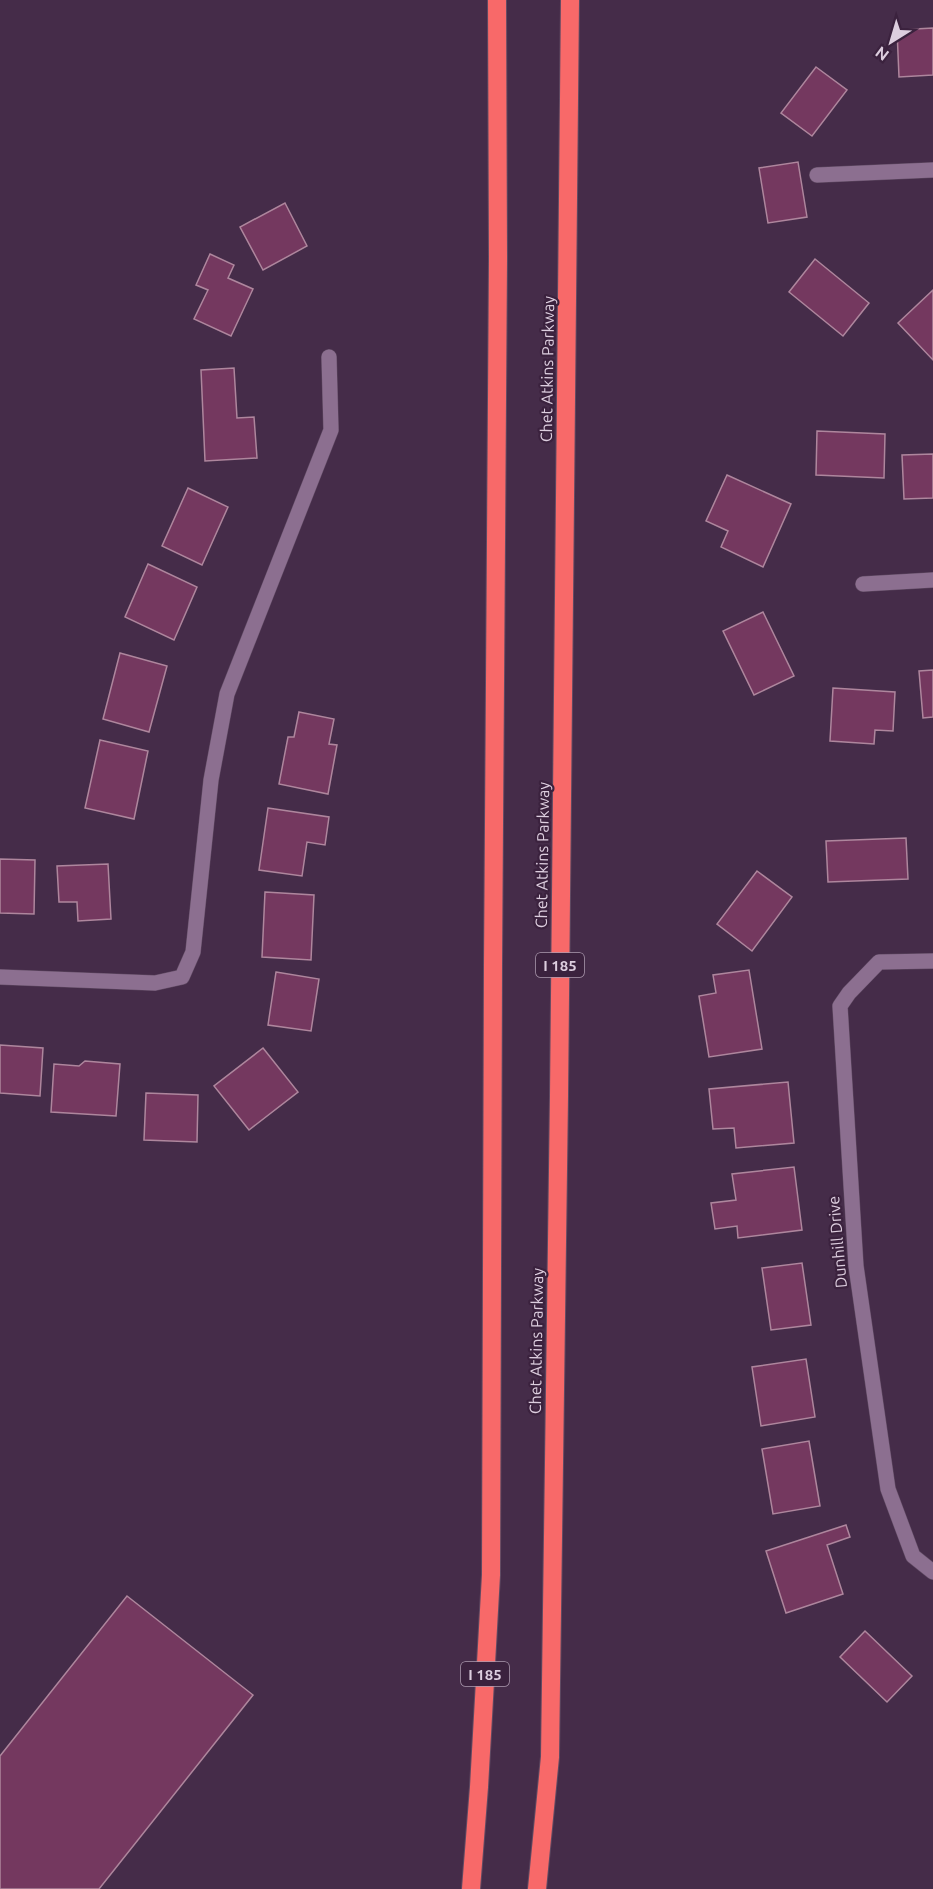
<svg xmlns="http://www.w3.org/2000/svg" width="933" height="1889" font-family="Ubuntu,sans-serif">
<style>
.building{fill:#74385f;stroke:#ae869d;stroke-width:1.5}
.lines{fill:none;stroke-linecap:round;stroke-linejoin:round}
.minor-casing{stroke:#604b63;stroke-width:16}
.motorway-casing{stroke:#604b63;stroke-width:20}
.minor{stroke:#8c6f90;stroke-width:15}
.motorway{stroke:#f86969;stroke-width:18}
.labels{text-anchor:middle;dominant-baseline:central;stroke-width:4.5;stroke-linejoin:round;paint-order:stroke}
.shield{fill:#3b223e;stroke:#ac9aaf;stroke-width:1.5}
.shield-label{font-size:15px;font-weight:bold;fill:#ddcedf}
.street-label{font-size:16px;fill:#ddcedf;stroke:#3b223e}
</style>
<rect width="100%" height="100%" fill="#452c49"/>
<!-- building -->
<g class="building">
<polygon points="933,28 933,75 899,77 897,30"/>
<polygon points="816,67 847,90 812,136 781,113"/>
<polygon points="798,162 807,217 768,223 759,168"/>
<polygon points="285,203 307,246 263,270 240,227"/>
<polygon points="210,254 234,265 228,278 253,289 231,336 194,319 208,290 196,285"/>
<polygon points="815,259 869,303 843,336 789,292"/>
<polygon points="933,290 933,360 898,323"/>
<polygon points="234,368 237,418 254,417 257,458 205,461 201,370"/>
<polygon points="817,431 885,434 884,478 816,475"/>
<polygon points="933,454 933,498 904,499 902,455"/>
<polygon points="727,475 791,504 763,567 721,547 728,531 706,521"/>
<polygon points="188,488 228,507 202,565 162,546"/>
<polygon points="148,564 197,587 174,640 125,617"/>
<polygon points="763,612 794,676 754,695 723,631"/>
<polygon points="120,653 167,666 149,732 103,719"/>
<polygon points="933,670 933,717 923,718 919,671"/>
<polygon points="833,688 895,692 893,731 875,730 874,744 830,741"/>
<polygon points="299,712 334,719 329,744 337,745 328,794 279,784 288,737 294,737"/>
<polygon points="100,740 148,751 134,819 85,808"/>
<polygon points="268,808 329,817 325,845 307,842 302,876 259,870"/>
<polygon points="906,838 908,879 828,882 826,841"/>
<polygon points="0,859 35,860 34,914 0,913"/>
<polygon points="108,864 111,919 78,921 77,902 59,902 57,866"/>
<polygon points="757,871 792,897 752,951 717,924"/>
<polygon points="265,892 314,895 311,960 262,957"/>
<polygon points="749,970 762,1049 709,1057 699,996 716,993 713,975"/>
<polygon points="276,972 319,979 311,1031 268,1025"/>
<polygon points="0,1045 43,1048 40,1096 0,1093"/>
<polygon points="263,1048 298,1092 249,1130 214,1086"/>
<polygon points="85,1061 120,1064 116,1116 51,1112 54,1064 79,1066"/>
<polygon points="788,1082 794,1143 736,1148 734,1128 713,1129 709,1089"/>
<polygon points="146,1093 198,1095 197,1142 144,1140"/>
<polygon points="794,1167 802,1230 738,1238 737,1226 715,1229 711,1203 736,1200 732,1174"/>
<polygon points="802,1263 811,1325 771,1330 762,1268"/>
<polygon points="806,1359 815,1417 761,1426 752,1367"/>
<polygon points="809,1441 820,1506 773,1514 762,1449"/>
<polygon points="846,1525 850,1537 827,1545 843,1594 786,1613 766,1551"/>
<polygon points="127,1596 253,1695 99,1889 0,1889 0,1756"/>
<polygon points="865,1631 912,1676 887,1702 840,1657"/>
</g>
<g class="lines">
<!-- minor casing -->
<g class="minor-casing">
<g id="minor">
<polyline points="817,175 933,170"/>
<polyline points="863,584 933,580"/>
<polyline points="933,961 879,962 849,993 840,1006 856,1266 888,1489 913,1556 933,1572"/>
<polyline points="0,977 155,983 182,977 193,952 211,780 227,694 331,430 329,357"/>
</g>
</g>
<!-- motorway casing -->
<g class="motorway-casing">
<g id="motorway">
<polyline points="471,1889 479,1787 491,1575 493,965 498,258 497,0"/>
<polyline points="537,1889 550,1757 559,1096 570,0"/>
</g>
</g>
<!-- minor -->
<use href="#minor" class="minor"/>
<!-- motorway -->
<use href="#motorway" class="motorway"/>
</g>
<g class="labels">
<!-- shield labels -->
<g class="shield">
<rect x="536" y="953" width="48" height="24" rx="4.5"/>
<rect x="461" y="1662" width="48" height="24" rx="4.5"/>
</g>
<g class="shield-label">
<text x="560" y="965">I 185</text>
<text x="485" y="1674">I 185</text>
</g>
<!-- street labels -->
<g class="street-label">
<text transform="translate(547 369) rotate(-89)">Chet Atkins Parkway</text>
<text transform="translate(542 855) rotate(-89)">Chet Atkins Parkway</text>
<text transform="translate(837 1242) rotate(-95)">Dunhill Drive</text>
<text transform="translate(536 1341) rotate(-89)">Chet Atkins Parkway</text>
</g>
</g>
<!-- north arrow -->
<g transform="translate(891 42) rotate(217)" stroke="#3b223e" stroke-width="4.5" paint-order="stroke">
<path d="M0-4.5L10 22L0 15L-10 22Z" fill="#ddcedf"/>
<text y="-9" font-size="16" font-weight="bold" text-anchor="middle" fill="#ddcedf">N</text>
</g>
</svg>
